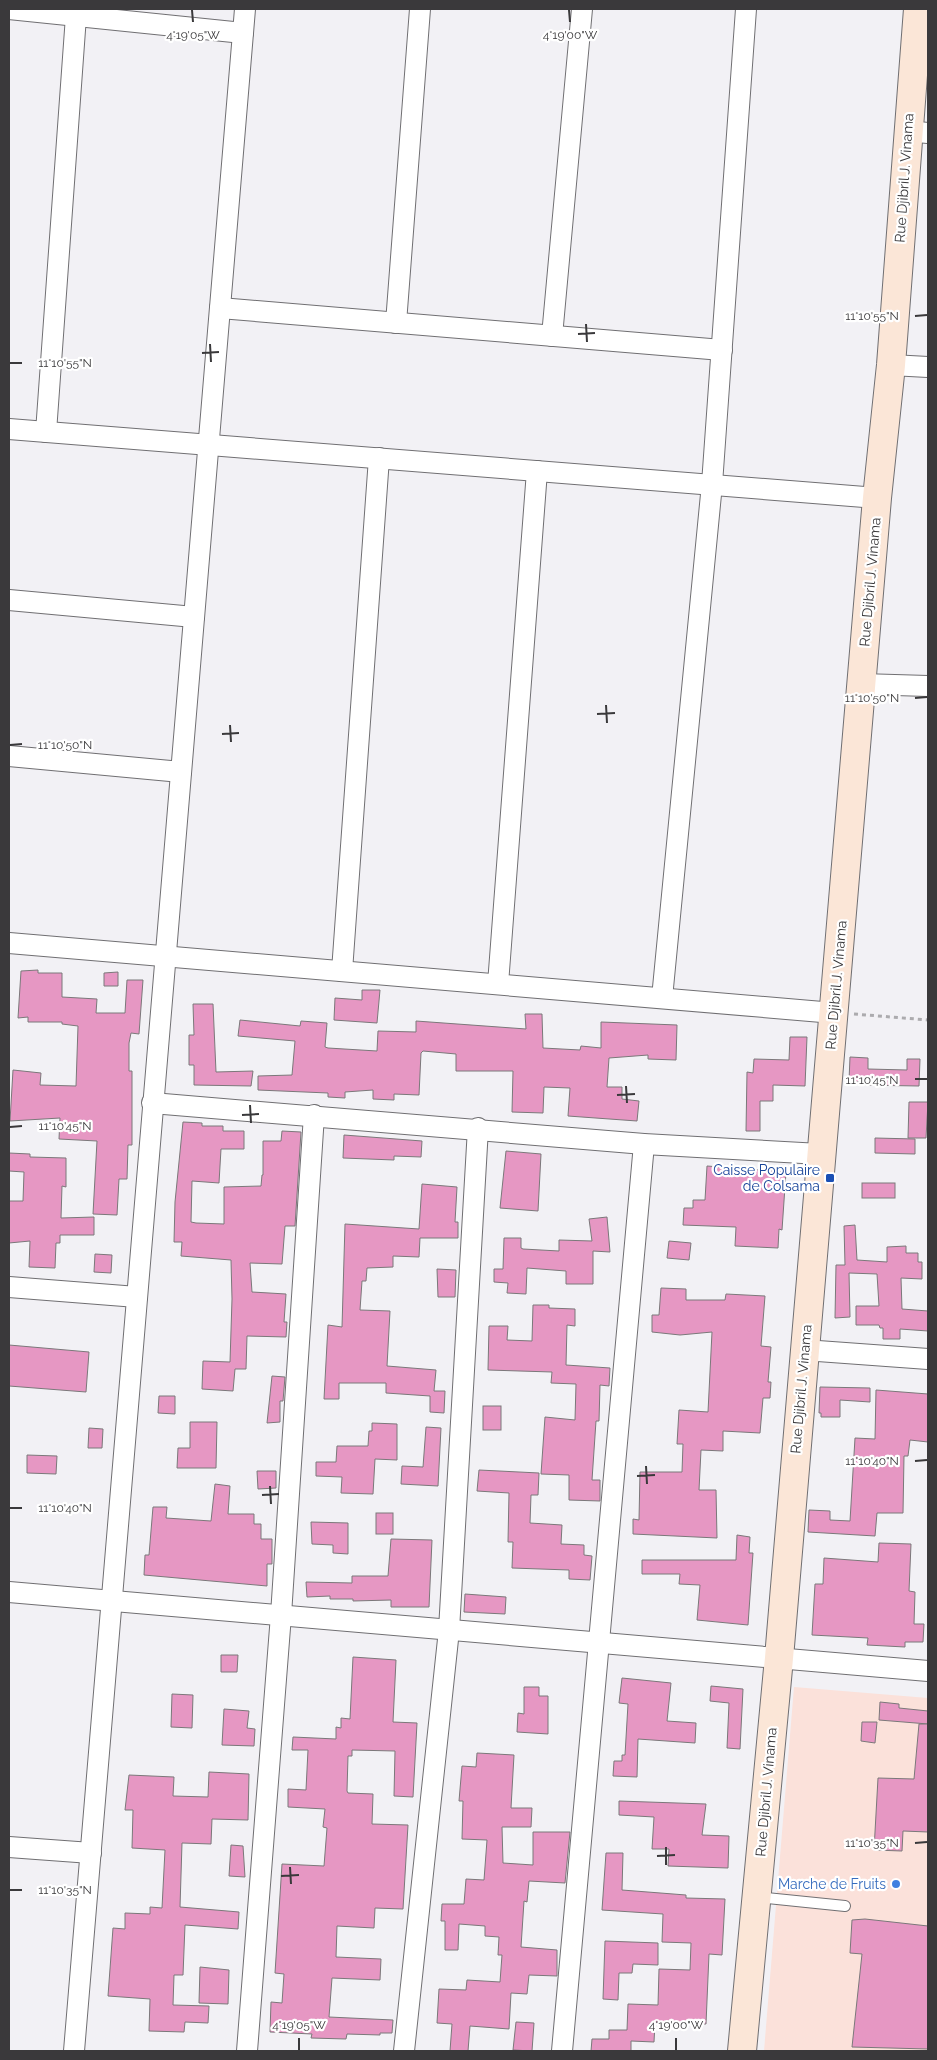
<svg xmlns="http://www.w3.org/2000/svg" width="937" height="2060" font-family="Raleway,sans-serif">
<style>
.commercial{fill:#fbe1da}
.building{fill:#e697c3;stroke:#7b787a}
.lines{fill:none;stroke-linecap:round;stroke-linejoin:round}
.lane-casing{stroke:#706f72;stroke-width:12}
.street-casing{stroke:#706f72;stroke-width:22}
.secondary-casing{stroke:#706f72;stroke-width:30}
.path{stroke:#acabae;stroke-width:3;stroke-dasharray:4 4;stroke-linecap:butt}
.lane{stroke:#fff;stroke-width:10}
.street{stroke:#fff;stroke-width:20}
.secondary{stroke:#fbe6d7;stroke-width:28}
.ticks{fill:none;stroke:#3a393b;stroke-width:2}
.transit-dot{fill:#1a4fb4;stroke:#fff;stroke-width:2}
.shop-dot{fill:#3f7fe0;stroke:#fff;stroke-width:2}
.labels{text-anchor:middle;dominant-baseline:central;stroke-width:4.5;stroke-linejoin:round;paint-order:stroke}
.street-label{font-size:14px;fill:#3a393b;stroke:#fff}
.transit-label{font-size:14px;fill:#164399;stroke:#fff;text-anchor:end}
.shop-label{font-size:14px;fill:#366cbe;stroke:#fff;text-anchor:end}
.ticks-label{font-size:12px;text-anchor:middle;fill:#3a393b;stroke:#fff;stroke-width:4.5;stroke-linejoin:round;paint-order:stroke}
</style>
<rect width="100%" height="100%" fill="#f2f1f5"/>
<!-- commercial -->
<polygon class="commercial" points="794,1687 928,1698 928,2051 764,2051"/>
<!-- building -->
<g class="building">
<polygon points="38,970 38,973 62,973 62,997 97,999 96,1013 125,1013 127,980 143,980 139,1034 131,1033 129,1043 129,1071 132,1071 132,1145 128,1145 127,1179 119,1179 117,1215 93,1214 97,1141 59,1139 60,1118 10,1121 13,1070 41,1073 40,1085 76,1086 78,1026 62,1024 62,1022 28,1022 28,1017 18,1018 21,971"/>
<polygon points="118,972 118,986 104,986 104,973"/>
<polygon points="362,990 380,990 377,1023 334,1020 335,998 362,1000"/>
<polygon points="193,1004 213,1004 216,1072 253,1071 251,1086 194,1085 194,1065 189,1065 189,1035 194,1035"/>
<polygon points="525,1014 542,1014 543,1048 580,1050 581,1046 601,1048 601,1022 677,1025 676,1060 648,1059 648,1055 609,1058 607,1087 622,1087 622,1099 639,1101 637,1121 568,1116 570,1088 544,1087 543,1113 512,1112 513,1071 456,1071 456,1054 423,1051 421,1053 419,1095 394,1094 394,1100 373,1099 373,1090 345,1092 345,1098 328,1097 328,1093 258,1090 258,1076 292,1075 295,1041 238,1036 240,1020 300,1026 301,1021 327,1023 325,1047 328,1048 377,1051 378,1031 416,1032 416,1021 526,1029"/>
<polygon points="790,1037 807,1037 805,1086 773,1085 773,1101 760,1101 760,1131 746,1131 747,1072 753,1073 754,1059 789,1060"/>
<polygon points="850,1057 868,1058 868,1069 907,1070 907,1059 920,1059 919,1086 859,1085 859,1082 849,1081"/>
<polygon points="909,1102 928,1102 926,1138 908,1138"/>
<polygon points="183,1122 202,1123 202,1126 223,1126 223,1131 244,1131 244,1149 221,1149 219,1183 192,1181 191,1222 196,1223 224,1224 224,1187 261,1186 262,1175 263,1175 263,1141 281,1141 282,1131 301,1132 295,1226 285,1226 282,1264 250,1263 252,1292 286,1294 284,1322 287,1322 286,1337 247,1336 246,1369 235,1369 233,1391 202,1389 203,1361 230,1362 232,1299 231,1260 181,1256 182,1242 174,1242 175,1202"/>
<polygon points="344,1135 422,1141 421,1157 394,1156 394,1160 343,1158"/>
<polygon points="875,1138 915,1139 915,1154 875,1153"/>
<polygon points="506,1151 541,1154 538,1211 500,1208"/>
<polygon points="9,1153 30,1154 30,1157 66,1158 66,1187 62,1186 61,1218 94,1217 94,1235 60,1235 60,1243 56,1243 55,1268 29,1267 30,1241 9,1243 9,1201 23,1201 24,1172 9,1171"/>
<polygon points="707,1166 786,1172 782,1230 779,1229 778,1248 735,1246 736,1227 683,1225 684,1208 693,1208 693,1200 705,1200"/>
<rect x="862" y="1183" width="33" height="15"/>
<polygon points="422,1184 457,1187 455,1222 458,1222 458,1238 420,1238 419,1257 393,1256 393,1267 367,1268 366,1281 362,1281 360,1310 390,1311 387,1366 436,1370 434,1391 445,1391 444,1413 430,1412 430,1396 386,1393 386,1383 339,1383 339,1399 324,1399 328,1325 342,1327 345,1224 419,1229"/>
<polygon points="607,1217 610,1252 593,1251 593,1284 566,1284 566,1271 527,1268 526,1294 507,1293 508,1283 494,1282 494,1269 503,1269 504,1238 521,1238 521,1248 523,1249 559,1251 559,1240 592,1241 589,1219"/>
<polygon points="855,1225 857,1260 887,1262 887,1247 906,1246 906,1253 918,1253 918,1262 922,1262 922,1279 901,1278 902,1309 928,1311 928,1331 900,1329 900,1339 883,1339 883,1328 880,1328 879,1325 856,1325 856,1306 879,1306 877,1274 849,1273 850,1317 835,1318 836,1265 845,1265 844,1226"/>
<polygon points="669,1241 691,1243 689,1260 667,1258"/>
<polygon points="95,1254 112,1255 111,1273 94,1272"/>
<polygon points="437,1269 456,1270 455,1297 438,1297"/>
<polygon points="661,1288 686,1289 686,1300 725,1300 726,1294 765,1296 761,1346 771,1347 768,1382 771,1382 770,1398 763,1398 760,1433 723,1431 723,1451 701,1450 699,1490 716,1490 717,1538 633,1534 633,1519 639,1520 640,1472 682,1472 683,1444 677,1444 679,1410 708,1412 712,1332 680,1335 652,1332 652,1315 659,1315"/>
<polygon points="533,1305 549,1305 549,1308 575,1309 575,1326 567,1325 566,1365 610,1368 609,1386 600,1385 599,1421 596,1421 592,1480 600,1480 600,1501 569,1500 569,1475 541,1474 545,1417 575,1420 576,1384 551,1383 552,1372 488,1370 489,1326 508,1326 507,1340 532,1341"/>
<polygon points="9,1345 89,1352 86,1392 9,1386"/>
<polygon points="272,1376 285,1377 283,1401 280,1401 280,1422 267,1423"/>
<polygon points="820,1387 870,1388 870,1402 840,1400 840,1417 821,1417 821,1413 819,1413"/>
<polygon points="876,1390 928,1394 928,1442 910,1440 908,1456 904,1456 903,1513 877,1513 875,1536 808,1532 809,1510 830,1511 830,1520 850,1521 855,1438 875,1439"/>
<polygon points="159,1396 175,1396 175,1414 158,1413"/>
<rect x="483" y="1406" width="18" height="24"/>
<polygon points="190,1422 217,1422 216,1468 177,1468 178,1448 190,1448"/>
<polygon points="372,1423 397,1424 397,1460 375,1459 373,1494 341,1493 342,1477 316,1476 316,1462 336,1462 337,1446 368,1446 369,1431 372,1431"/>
<polygon points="426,1427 441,1428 438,1486 401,1484 402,1466 423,1467"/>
<polygon points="89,1428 103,1429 102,1448 88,1448"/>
<polygon points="27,1455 57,1456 56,1474 27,1473"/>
<polygon points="479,1470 539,1473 538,1495 531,1495 530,1523 562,1525 561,1544 584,1545 584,1555 592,1556 590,1580 569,1579 569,1570 512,1568 513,1542 508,1542 509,1493 477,1491"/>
<polygon points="257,1471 276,1471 276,1488 258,1489"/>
<polygon points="215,1484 230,1486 228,1514 254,1514 254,1524 261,1524 261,1539 272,1539 272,1564 267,1564 267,1586 144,1575 145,1555 149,1555 153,1507 167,1507 166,1518 211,1521"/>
<rect x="376" y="1513" width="17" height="21"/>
<polygon points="311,1522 348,1523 348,1554 333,1553 333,1545 312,1544"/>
<polygon points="737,1535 750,1537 749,1553 753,1553 748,1625 697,1620 700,1585 679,1584 680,1574 642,1574 642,1560 736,1560"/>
<polygon points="391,1539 432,1540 429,1607 391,1607 391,1600 353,1601 353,1599 330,1599 330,1596 307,1597 306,1582 352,1583 352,1576 388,1576"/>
<polygon points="879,1543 911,1544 909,1591 915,1592 914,1624 924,1624 923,1642 905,1642 905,1647 867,1645 868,1638 812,1635 815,1584 823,1584 824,1558 878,1562"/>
<polygon points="465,1594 506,1597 505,1614 464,1612"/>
<polygon points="221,1655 238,1655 237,1672 221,1672"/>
<polygon points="353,1657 396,1660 393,1722 417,1723 413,1797 394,1796 395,1751 352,1750 352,1756 348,1756 347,1791 348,1793 373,1794 372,1824 408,1825 403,1909 375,1908 374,1928 337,1926 336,1957 381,1959 380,1980 332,1978 329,2017 393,2020 392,2033 380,2033 380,2035 347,2034 346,2039 311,2038 312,2034 270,2032 271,2002 282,2003 284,1974 275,1973 282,1864 324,1866 327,1828 323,1827 325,1809 288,1807 288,1789 306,1790 308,1750 292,1750 293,1737 336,1739 336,1727 341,1728 341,1718 350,1719"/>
<polygon points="622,1678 671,1683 667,1721 696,1723 695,1743 638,1739 637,1777 613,1776 614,1761 622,1761 622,1755 625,1755 628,1704 619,1703"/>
<polygon points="711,1686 743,1689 740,1749 727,1748 729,1703 710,1701"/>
<polygon points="524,1687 539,1687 539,1696 548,1696 548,1734 517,1732 518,1713 524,1714"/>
<polygon points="172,1694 193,1695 192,1728 171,1727"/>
<polygon points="880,1702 899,1704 899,1708 928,1711 928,1724 879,1720"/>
<polygon points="224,1709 249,1711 247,1728 255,1729 254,1746 222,1745"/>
<polygon points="862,1722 877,1722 875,1743 861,1741"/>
<polygon points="919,1724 928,1724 928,1832 903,1831 902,1851 874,1850 878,1778 914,1779"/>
<polygon points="477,1753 514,1755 511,1808 532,1808 531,1827 502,1827 503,1863 533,1865 533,1832 570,1832 565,1883 529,1881 527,1902 524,1901 521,1947 557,1950 557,1976 529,1975 527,1994 511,1993 509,2029 470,2026 468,2051 450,2051 452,2024 437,2023 439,1989 466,1990 467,1980 500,1982 502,1955 498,1955 499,1937 485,1936 485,1926 459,1924 458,1950 445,1950 445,1921 441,1921 442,1904 464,1904 466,1879 484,1880 487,1840 462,1839 463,1801 459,1801 462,1766 476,1767"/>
<polygon points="209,1772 249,1774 248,1820 212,1819 211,1844 182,1843 180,1907 239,1912 238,1929 185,1925 183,1975 174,1975 173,2005 209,2006 208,2023 185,2022 184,2032 149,2031 150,1999 108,1996 113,1928 125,1929 125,1913 150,1914 150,1907 162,1908 165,1850 132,1848 133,1810 125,1810 129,1775 174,1777 173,1796 208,1797"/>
<polygon points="619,1801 706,1804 702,1835 729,1836 728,1868 668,1866 669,1849 652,1849 654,1817 619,1815"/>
<polygon points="231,1845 243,1846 245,1877 229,1876"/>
<polygon points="606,1853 623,1853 622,1890 686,1895 686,1898 725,1899 722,1955 709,1954 706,2024 655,2023 654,2042 631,2041 631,2051 591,2051 592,2039 609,2039 609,2030 627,2030 628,2004 658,2005 659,1969 690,1970 691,1943 662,1942 663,1914 602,1910"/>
<polygon points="865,1919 928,1926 928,2049 852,2047 862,1954 850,1953 852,1920"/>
<polygon points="605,1941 658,1943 658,1965 633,1964 632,1973 619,1973 618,2000 603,1999"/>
<polygon points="200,1967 229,1970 228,2004 199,2003"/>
<polygon points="516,2022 534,2023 532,2051 513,2050"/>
</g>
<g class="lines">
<!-- lane casing -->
<g class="lane-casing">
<polyline id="lane" points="758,1897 845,1906"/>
</g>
<!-- street casing -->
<g class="street-casing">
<g id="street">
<polyline points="9,9 243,33"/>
<polyline points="907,131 928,133"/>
<polyline points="220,308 722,350"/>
<polyline points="396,323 420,9"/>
<polyline points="552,336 582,9"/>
<polyline points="891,365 928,367"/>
<polyline points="9,429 877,498"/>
<polyline points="46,432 76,16"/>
<polyline points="9,600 194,617"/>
<polyline points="861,684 928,686"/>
<polyline points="9,756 181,772"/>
<polyline points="9,943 834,1013"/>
<polyline points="342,971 379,458"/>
<polyline points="498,984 537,471"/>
<polyline points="662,998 712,484 746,9"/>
<polyline points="152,1103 644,1144 820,1154"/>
<polyline points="9,1287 137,1297"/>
<polyline points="804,1350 928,1359"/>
<polyline points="9,1592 928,1671"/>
<polyline points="9,1847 91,1853"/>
<polyline points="74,2051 245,9"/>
<polyline points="247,2051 281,1615 314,1115"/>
<polyline points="404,2051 449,1630 478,1128"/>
<polyline points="562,2051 644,1144"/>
</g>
</g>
<!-- secondary casing -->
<g class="secondary-casing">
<polyline id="secondary" points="742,2051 779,1658 877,498 891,365 918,9"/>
</g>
<!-- path -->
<polyline class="path" points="854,1014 928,1020"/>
<!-- lane -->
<use href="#lane" class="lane"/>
<!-- street -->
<use href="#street" class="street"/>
<!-- secondary -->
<use href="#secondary" class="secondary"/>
</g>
<!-- ticks -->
<path class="ticks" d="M192,10L193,22M569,10L570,22M915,316L927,315M586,324L587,342M578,334L595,333M210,344L211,362M202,353L219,352M10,363H22M915,698L927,697M606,705L607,723M597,714L615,713M230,725L231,742M222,734L239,733M10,745L22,744M915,1079H927M626,1086L627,1103M617,1095L635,1094M250,1105L251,1123M242,1115L259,1114M10,1127L22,1126M915,1461L927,1460M646,1466L647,1484M637,1476L655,1475M270,1486L271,1504M262,1495L279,1494M10,1508H22M915,1843L927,1842M666,1847V1865M657,1856L675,1855M290,1867L291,1884M281,1876L299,1875M10,1890H22M299,2038V2050M676,2038V2050"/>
<!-- markers -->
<rect class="transit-dot" x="825" y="1173" width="10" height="10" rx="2.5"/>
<circle class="shop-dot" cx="896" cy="1884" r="5"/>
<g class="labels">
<!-- street labels -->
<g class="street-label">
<text transform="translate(904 178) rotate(-86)">Rue Djibril J. Vinama</text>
<text transform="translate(870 582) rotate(-85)">Rue Djibril J. Vinama</text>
<text transform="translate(836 985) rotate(-85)">Rue Djibril J. Vinama</text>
<text transform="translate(801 1389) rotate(-85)">Rue Djibril J. Vinama</text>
<text transform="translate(766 1792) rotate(-85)">Rue Djibril J. Vinama</text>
</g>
<!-- transit labels -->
<g class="transit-label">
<text x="820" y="1170">Caisse Populaire<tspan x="820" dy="16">de Colsama</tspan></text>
</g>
<!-- shop labels -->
<g class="shop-label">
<text x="886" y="1884">Marche de Fruits</text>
</g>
</g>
<g class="ticks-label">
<text x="193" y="39">4°19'05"W</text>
<text x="570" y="39">4°19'00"W</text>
<text x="872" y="320">11°10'55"N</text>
<text x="65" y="367">11°10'55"N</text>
<text x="872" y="702">11°10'50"N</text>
<text x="65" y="749">11°10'50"N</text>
<text x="872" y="1084">11°10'45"N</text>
<text x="65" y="1130">11°10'45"N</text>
<text x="872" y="1465">11°10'40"N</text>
<text x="65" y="1512">11°10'40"N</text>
<text x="872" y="1847">11°10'35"N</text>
<text x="65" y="1894">11°10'35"N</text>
<text x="299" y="2029">4°19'05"W</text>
<text x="676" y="2029">4°19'00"W</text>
</g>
<!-- border -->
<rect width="937" height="2060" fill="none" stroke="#3a393b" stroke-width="20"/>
</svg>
